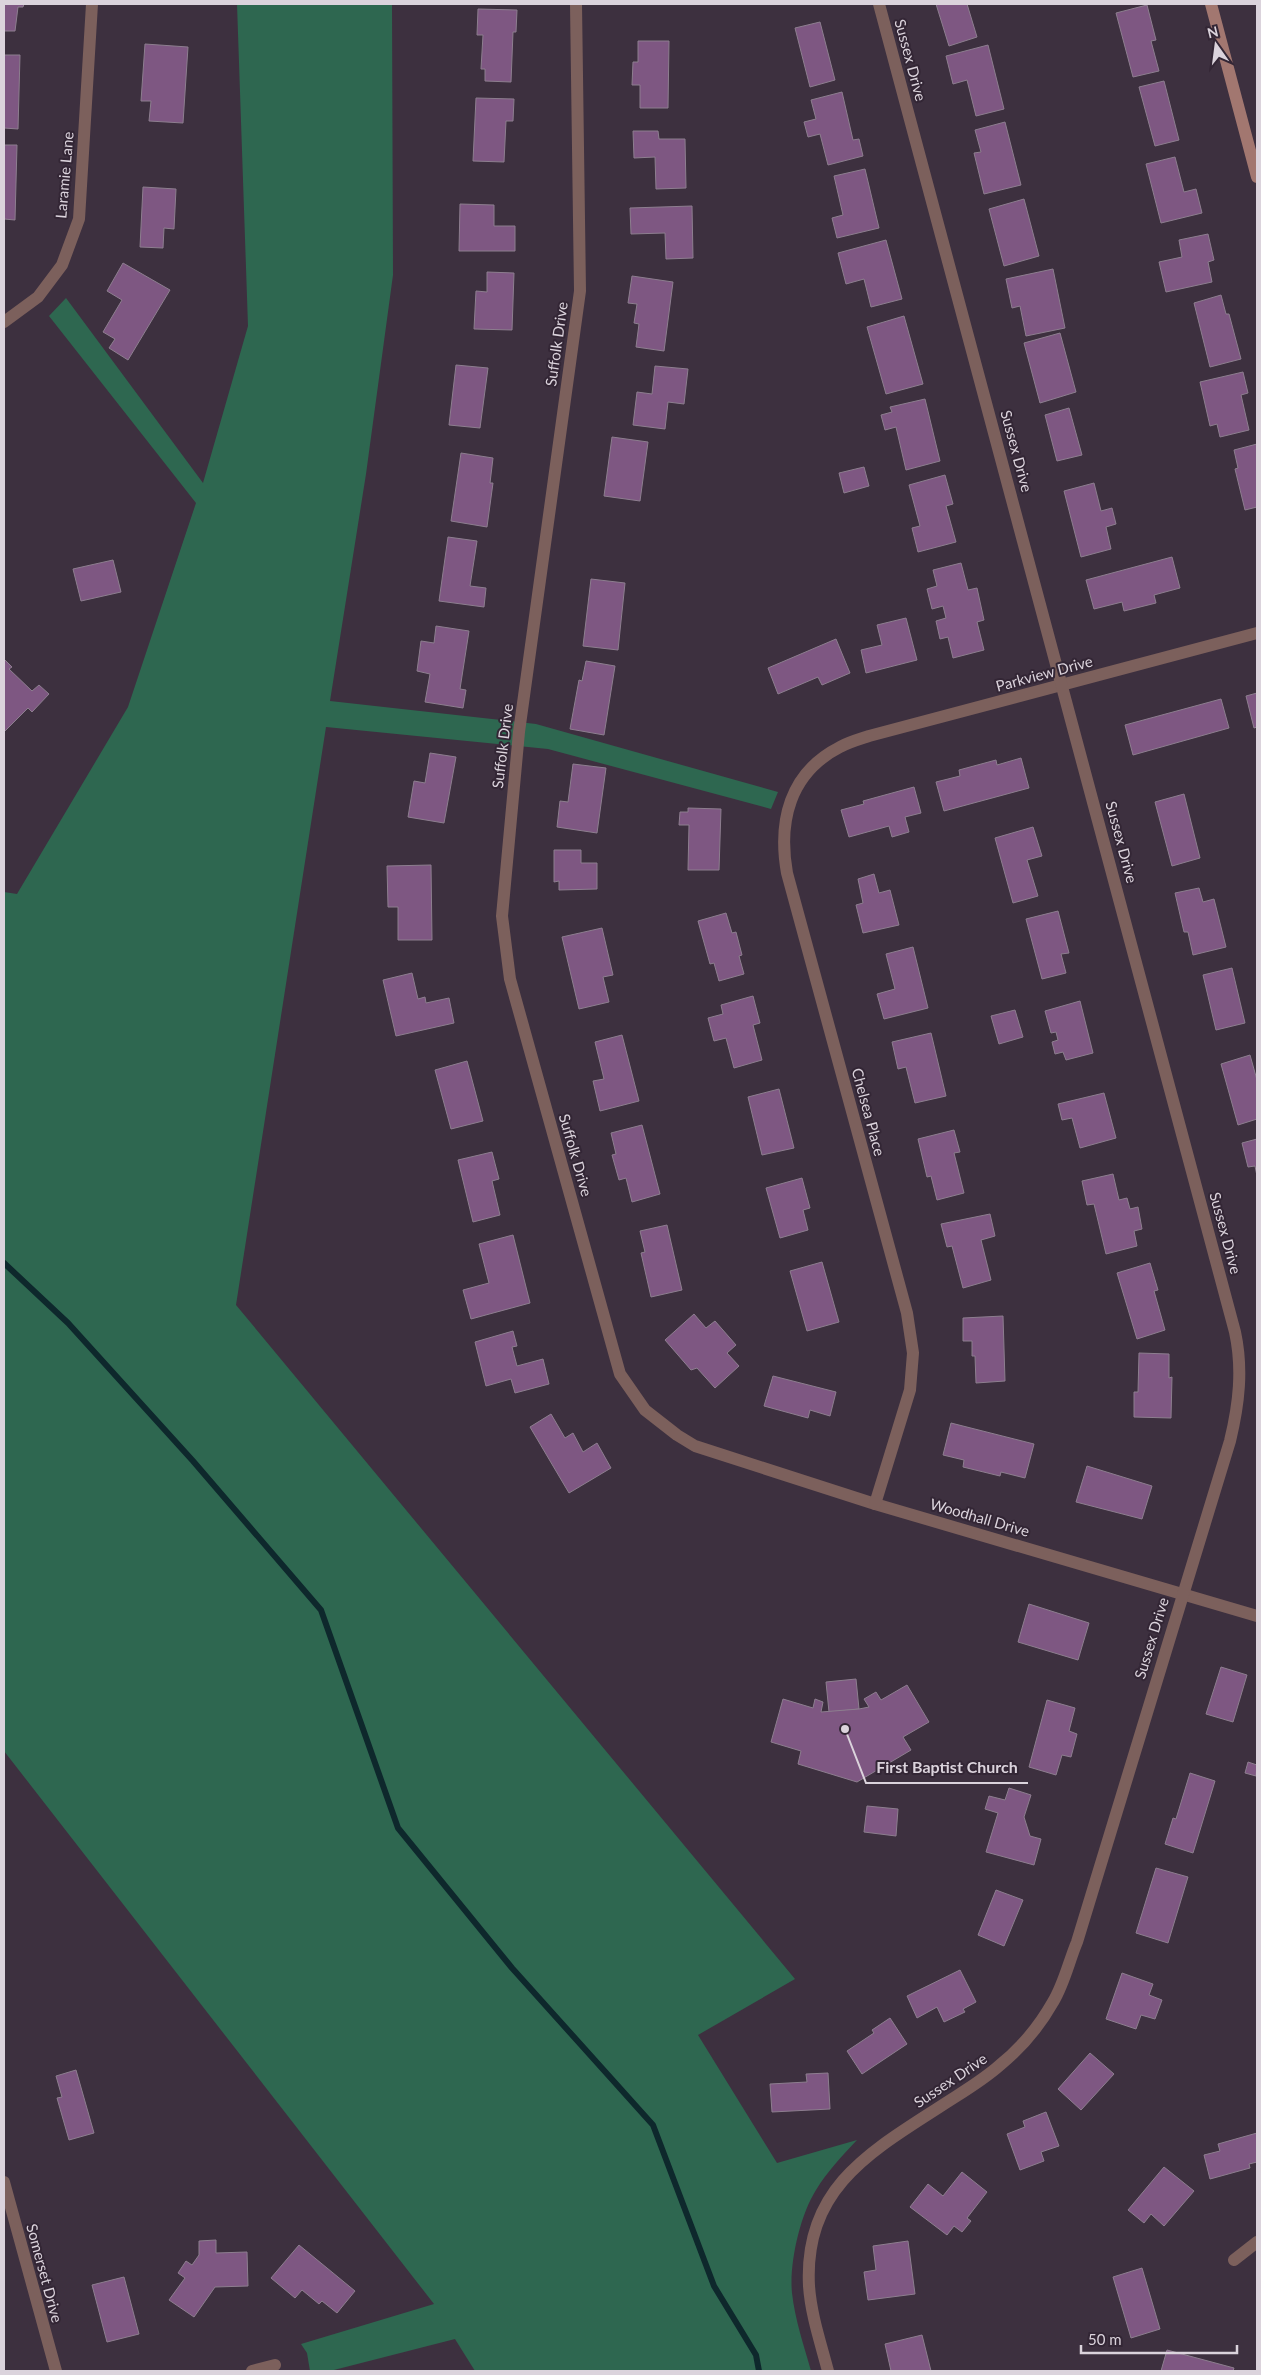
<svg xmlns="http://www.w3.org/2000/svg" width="1261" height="2375" font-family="Lato,sans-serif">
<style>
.green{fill:#2e6750}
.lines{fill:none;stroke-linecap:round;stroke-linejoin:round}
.stream{stroke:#0e282c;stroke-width:6}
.building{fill:#7e5782;stroke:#8d7e8f}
.street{stroke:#7c605c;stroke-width:12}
.secondary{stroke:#a27770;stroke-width:12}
.labels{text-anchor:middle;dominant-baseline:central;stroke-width:4;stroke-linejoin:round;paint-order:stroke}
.street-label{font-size:15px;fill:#dbd3dc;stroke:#332635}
.leader{fill:none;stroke:#dbd3dc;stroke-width:2}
.callout-dot{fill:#dbd3dc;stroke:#332635;stroke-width:2}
.callout-label{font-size:16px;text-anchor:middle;font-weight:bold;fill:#dbd3dc;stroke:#332635;stroke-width:4;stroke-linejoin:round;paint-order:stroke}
</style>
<rect width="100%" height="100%" fill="#3d303f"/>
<!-- green -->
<path class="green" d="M237,4H392L393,275L366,474L330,701L536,724L778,792L771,809L548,749L326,727L236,1305L795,1979L698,2035L777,2163L857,2140C842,2156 827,2172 816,2190C800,2215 789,2264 792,2293C795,2320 804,2346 811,2371H475L455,2339L330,2371H310L307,2353L301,2344L434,2304L4,1751V892L17,894L128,707L196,503L49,316L66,298L203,483L248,326Z"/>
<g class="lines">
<!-- stream -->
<polyline class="stream" points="4,1263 68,1323 193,1461 321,1610 398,1828 512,1968 653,2125 714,2286 756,2355 759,2371"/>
</g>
<!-- building -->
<g class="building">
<polygon points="4,4 24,4 23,7 18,7 15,31 4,31"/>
<polygon points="936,4 967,4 977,37 949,46"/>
<polygon points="1147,5 1156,40 1151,41 1159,71 1133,77 1116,13"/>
<polygon points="478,9 517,10 516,32 513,32 511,82 485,81 485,69 481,69 483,35 477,35"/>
<polygon points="820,22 835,80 810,87 795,28"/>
<polygon points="638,41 669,41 668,108 640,108 640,85 632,85 633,62 638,62"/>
<polygon points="145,44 188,47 183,123 149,121 151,101 141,101"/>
<polygon points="988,45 1004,109 976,116 967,80 953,84 946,56"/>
<polygon points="4,55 20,55 18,129 4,128"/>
<polygon points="1164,81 1179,140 1155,146 1139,87"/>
<polygon points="842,92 853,140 859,139 863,156 828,165 820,134 808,137 804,122 816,119 811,100"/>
<polygon points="476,98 514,99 513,121 506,121 504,162 473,161"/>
<polygon points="1005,122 1021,185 984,194 974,153 981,152 975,130"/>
<polygon points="633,131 658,131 659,139 685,139 686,188 656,189 655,157 634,158"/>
<polygon points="4,145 17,145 15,220 4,219"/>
<polygon points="1175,157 1184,192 1196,189 1202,213 1161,223 1146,164"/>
<polygon points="865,169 879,228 837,238 832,218 843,215 834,176"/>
<polygon points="143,187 176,189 174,229 164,228 163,248 140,247"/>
<polygon points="1024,199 1039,256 1004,266 989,209"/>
<polygon points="460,204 494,205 494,226 515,226 515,251 459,251"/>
<polygon points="692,206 693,258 666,259 665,233 631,234 630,208"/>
<polygon points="1208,234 1214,260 1208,262 1212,282 1166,292 1159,262 1182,257 1179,240"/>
<polygon points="886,240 902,299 871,307 864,279 846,284 838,253"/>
<polygon points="123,263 170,290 128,360 109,348 115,339 103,332 122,300 107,291"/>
<polygon points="1053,269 1065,328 1026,336 1020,306 1012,308 1006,279"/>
<polygon points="487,272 514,273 512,330 474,329 476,291 487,292"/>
<polygon points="632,276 673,282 664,351 636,347 639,324 634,323 637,304 628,303"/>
<polygon points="1221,295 1226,314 1229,314 1241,359 1210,367 1194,303"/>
<polygon points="904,316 923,384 886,394 867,327"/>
<polygon points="1060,333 1076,392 1040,403 1024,343"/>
<polygon points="456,365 488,368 480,428 449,425"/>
<polygon points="655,366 688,369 684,404 668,402 665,429 633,425 637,392 652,394"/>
<polygon points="1243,372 1248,393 1241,395 1249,430 1220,437 1217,424 1210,426 1200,382"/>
<polygon points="925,399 940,461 906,470 896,427 885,430 881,415 892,412 890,407"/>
<polygon points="1069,408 1082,455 1057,461 1045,415"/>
<polygon points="612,437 648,442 640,501 604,496"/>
<polygon points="1257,444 1257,507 1245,510 1235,469 1238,468 1234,450"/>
<polygon points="461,453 493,458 490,483 493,483 487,527 451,521"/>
<polygon points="864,467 869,486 844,493 839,473"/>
<polygon points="945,475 953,504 946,506 956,542 918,552 912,528 920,526 909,485"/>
<polygon points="1094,483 1101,511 1112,508 1116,524 1106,527 1111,549 1081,557 1064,491"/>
<polygon points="448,537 477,541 470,586 486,588 484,607 439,601"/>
<polygon points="1172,557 1180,588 1154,595 1156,603 1124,611 1122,602 1094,609 1086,580"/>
<polygon points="113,560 121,592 81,601 73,569"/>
<polygon points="961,563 968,590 977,588 984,620 977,622 984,650 953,658 948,637 940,639 936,621 946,618 943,606 932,609 927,589 937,586 933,570"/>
<polygon points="591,579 625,583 618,650 583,646"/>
<polygon points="906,618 917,660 866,673 861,650 882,645 877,625"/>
<polygon points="436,626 469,631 460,689 466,690 463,708 425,702 430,674 417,671 421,641 434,643"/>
<polygon points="836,639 850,673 822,685 818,677 778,694 768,668"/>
<polygon points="4,659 12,667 9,669 32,691 39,685 49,694 32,712 28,708 4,732"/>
<polygon points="586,661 615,666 604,735 570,729 579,680 582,681"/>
<polygon points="1257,693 1257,727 1254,728 1246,696"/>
<polygon points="1221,699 1229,728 1133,755 1125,725"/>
<polygon points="430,753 456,757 444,823 408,817 414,781 425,783"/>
<polygon points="1021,758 1029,788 944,811 936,782 960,776 959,770 996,760 997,765"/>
<polygon points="573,764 606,768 597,833 557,827 560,801 568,802"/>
<polygon points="914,787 921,813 905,817 909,832 892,837 889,826 849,837 841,810 864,804 863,801"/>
<polygon points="1184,794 1200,858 1172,866 1155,802"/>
<polygon points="688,808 721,809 719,870 688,870 689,825 679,825 680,812 688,812"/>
<polygon points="1033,827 1042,856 1027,860 1038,896 1013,903 995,838"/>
<polygon points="554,850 581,850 581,863 597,863 597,889 559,890 559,881 554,882"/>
<polygon points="431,865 432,940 398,940 398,907 388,907 387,866"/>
<polygon points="874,874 879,893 890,890 899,925 863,933 856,905 863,903 858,879"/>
<polygon points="1199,888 1203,902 1214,899 1226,947 1193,955 1188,932 1184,932 1175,893"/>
<polygon points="1058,911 1069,953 1061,954 1066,973 1042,979 1026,919"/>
<polygon points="726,913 732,933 736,932 742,955 739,956 744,974 719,981 714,963 710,964 698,921"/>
<polygon points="602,928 613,975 603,977 609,1002 579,1009 562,937"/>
<polygon points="913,947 928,1008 884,1019 877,994 895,989 886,954"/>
<polygon points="1232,968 1245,1023 1216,1030 1203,975"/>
<polygon points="412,973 418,999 425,997 426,1003 449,998 454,1023 396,1036 383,980"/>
<polygon points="753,996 760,1023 753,1025 762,1060 734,1068 726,1038 714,1041 708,1018 723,1014 721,1005"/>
<polygon points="1080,1001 1093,1053 1066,1060 1063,1052 1055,1054 1052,1042 1058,1040 1056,1032 1051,1033 1045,1011"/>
<polygon points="1015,1010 1023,1037 999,1044 991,1016"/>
<polygon points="931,1033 946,1096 915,1103 906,1067 898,1069 892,1042"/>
<polygon points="622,1035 639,1101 600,1111 593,1081 604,1079 595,1042"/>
<polygon points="1250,1055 1257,1080 1257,1119 1238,1125 1221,1064"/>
<polygon points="467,1061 483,1121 451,1129 435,1070"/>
<polygon points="779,1089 794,1148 762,1155 748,1097"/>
<polygon points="1104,1093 1116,1138 1080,1148 1072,1118 1062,1120 1058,1104"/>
<polygon points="642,1125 660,1194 632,1202 626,1178 619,1180 612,1155 616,1154 611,1133"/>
<polygon points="954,1130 960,1152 954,1153 964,1193 937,1200 931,1176 927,1177 918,1139"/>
<polygon points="1257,1139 1257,1176 1255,1166 1248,1167 1242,1143"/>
<polygon points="492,1152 499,1179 492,1181 500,1215 473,1222 458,1160"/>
<polygon points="1113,1174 1119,1200 1127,1198 1130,1209 1138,1207 1142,1229 1134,1231 1137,1246 1106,1254 1094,1204 1087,1205 1082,1181"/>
<polygon points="802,1178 810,1208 803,1210 808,1230 780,1238 766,1188"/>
<polygon points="990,1214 995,1236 981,1240 991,1280 963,1288 952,1246 947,1247 941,1224"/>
<polygon points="667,1225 682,1290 651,1297 641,1253 645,1252 640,1231"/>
<polygon points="513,1235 530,1303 471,1319 463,1290 489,1283 479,1244"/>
<polygon points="822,1262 839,1322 807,1331 790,1271"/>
<polygon points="1150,1263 1158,1290 1154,1291 1165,1330 1137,1339 1117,1273"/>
<polygon points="694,1314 706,1328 715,1321 736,1345 727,1353 739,1366 715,1388 697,1368 691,1370 665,1340"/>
<polygon points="1003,1316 1005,1381 976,1383 975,1356 972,1356 972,1341 963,1341 963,1318"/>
<polygon points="513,1331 517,1346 512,1347 517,1366 543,1359 549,1384 515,1393 511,1379 486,1386 475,1342"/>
<polygon points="1139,1353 1169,1354 1169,1378 1172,1377 1171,1418 1134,1417 1134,1392 1138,1392"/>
<polygon points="773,1376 836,1392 830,1416 810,1410 808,1418 764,1406"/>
<polygon points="551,1414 565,1438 573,1433 583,1452 597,1443 611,1468 569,1493 530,1427"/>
<polygon points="951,1423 1034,1444 1025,1478 1001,1472 1000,1476 963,1467 964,1460 943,1455"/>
<polygon points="1087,1466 1152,1486 1142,1519 1076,1502"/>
<polygon points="1029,1604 1089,1623 1078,1660 1018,1642"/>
<polygon points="1221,1667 1247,1675 1233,1722 1206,1714"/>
<polygon points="856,1679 859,1709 829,1712 826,1682"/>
<polygon points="907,1685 929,1722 903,1737 911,1750 857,1782 798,1764 801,1751 771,1742 783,1699 813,1708 815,1699 823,1702 821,1712 859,1709 869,1707 864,1699 876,1692 881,1700"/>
<polygon points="1047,1700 1075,1708 1069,1731 1077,1734 1071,1757 1062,1755 1056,1775 1029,1767"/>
<polygon points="1248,1762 1257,1765 1256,1776 1245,1773"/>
<polygon points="1190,1773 1215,1781 1193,1853 1165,1844 1173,1818 1176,1819"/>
<polygon points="1009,1788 1031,1795 1024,1817 1030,1836 1041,1839 1034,1865 986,1852 998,1813 985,1809 989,1796 1005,1800"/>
<polygon points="867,1806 898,1809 896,1836 864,1832"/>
<polygon points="1156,1868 1188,1877 1168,1943 1136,1933"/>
<polygon points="996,1890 1023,1900 1004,1946 978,1935"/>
<polygon points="960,1970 976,2002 963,2009 965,2012 944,2022 937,2007 917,2018 907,1996"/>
<polygon points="1122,1973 1153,1984 1149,1995 1162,2000 1155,2019 1141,2015 1136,2029 1106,2019"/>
<polygon points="890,2018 907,2044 862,2074 847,2051 874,2033 872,2030"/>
<polygon points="1090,2053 1114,2074 1081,2110 1058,2089"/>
<polygon points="76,2070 94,2133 69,2140 57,2098 62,2097 56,2076"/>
<polygon points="828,2073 830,2109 772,2112 770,2084 807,2082 806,2074"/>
<polygon points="1046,2112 1059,2146 1041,2152 1044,2161 1020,2170 1007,2134 1025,2127 1023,2121"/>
<polygon points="1257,2133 1257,2162 1249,2164 1250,2168 1210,2179 1204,2155 1220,2151 1218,2144"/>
<polygon points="1164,2167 1194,2191 1164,2226 1151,2214 1144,2223 1128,2210"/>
<polygon points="962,2172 987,2192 967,2218 971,2221 962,2232 954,2226 947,2235 910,2207 928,2184 943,2196"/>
<polygon points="216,2240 216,2253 247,2252 248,2286 215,2287 194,2317 169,2300 185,2278 178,2273 186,2261 192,2265 199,2255 199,2241"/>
<polygon points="908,2241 915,2294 868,2300 864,2272 876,2270 873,2246"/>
<polygon points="299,2245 355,2291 337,2313 322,2301 319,2304 302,2290 295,2298 271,2278"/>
<polygon points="1142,2268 1160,2329 1131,2338 1113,2277"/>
<polygon points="124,2277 139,2334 107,2342 92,2285"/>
<polygon points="922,2335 931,2371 891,2371 885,2344"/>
<polygon points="1167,2350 1234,2368 1233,2371 1161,2371"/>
</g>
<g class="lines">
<!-- street -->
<g class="street">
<polyline points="576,4 580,291 519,732 502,916 510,979 620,1374 645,1410 677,1435 695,1446 875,1504 1257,1616"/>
<polyline points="4,322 38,297 62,265 79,219 92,4"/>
<path d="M875,1504L910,1390L913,1353L907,1313L787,873C778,822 789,773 840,747C849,742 860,739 869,736L1257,633"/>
<polyline points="4,2182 56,2371"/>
<polyline points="1234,2260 1257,2242"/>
<polyline points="252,2371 275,2365"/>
<path d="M828,2371C821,2344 811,2315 809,2286C804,2191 866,2154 938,2108C959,2094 981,2082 1000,2065C1021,2048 1040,2025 1053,2002C1064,1984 1069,1961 1077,1942L1230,1441C1239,1404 1243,1369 1235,1332L879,4"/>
</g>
<!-- secondary -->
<polyline class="secondary" points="1211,4 1257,177"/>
</g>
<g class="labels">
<!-- street labels -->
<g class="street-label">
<text transform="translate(911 60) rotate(75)">Sussex Drive</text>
<text transform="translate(64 175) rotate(-85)">Laramie Lane</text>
<text transform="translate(556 344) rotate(-82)">Suffolk Drive</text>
<text transform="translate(1017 451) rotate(75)">Sussex Drive</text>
<text transform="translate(1044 673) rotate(-15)">Parkview Drive</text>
<text transform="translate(502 746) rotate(-83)">Suffolk Drive</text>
<text transform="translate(1122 842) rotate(75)">Sussex Drive</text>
<text transform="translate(869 1112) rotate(75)">Chelsea Place</text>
<text transform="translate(576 1155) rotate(74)">Suffolk Drive</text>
<text transform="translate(1226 1233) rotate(75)">Sussex Drive</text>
<text transform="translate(980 1517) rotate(16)">Woodhall Drive</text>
<text transform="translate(1151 1638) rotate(-73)">Sussex Drive</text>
<text transform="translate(950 2080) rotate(-34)">Sussex Drive</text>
<text transform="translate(45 2273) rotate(75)">Somerset Drive</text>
</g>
</g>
<!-- callouts -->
<path class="leader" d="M845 1729L866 1783H1028"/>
<circle class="callout-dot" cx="845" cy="1729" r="5"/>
<g class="callout-label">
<text x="947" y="1773">First Baptist Church</text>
</g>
<!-- border -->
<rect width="1261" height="2375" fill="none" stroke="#dbd3dc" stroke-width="10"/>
<!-- north arrow -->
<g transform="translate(1216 45) rotate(346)" stroke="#332635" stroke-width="4" paint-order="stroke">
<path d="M0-4L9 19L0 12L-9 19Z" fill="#dbd3dc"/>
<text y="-8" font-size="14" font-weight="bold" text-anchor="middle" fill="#dbd3dc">N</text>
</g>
<!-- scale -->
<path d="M1081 2345v8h156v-8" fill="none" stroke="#dbd3dc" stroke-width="2.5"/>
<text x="1088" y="2345" font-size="15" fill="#dbd3dc" stroke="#332635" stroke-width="4" paint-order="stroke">50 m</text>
</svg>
